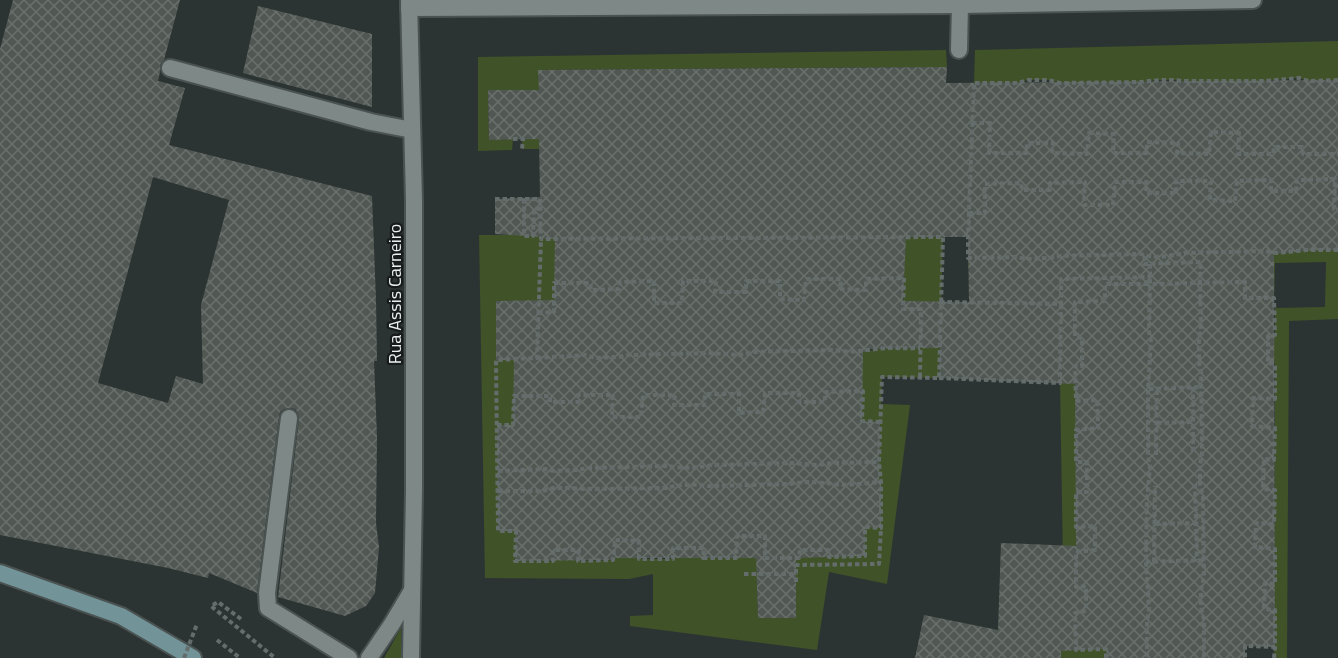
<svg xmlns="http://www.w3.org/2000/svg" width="1338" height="658" font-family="'Titillium Web',sans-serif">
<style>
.green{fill:#405228;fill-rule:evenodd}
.building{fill:url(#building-cross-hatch);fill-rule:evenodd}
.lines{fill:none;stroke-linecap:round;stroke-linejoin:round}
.service-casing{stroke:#4b5352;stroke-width:20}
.minor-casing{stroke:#4b5352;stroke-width:20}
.tertiary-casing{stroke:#4b5352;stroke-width:20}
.secondary-casing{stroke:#4b5352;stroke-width:20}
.path{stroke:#656d6c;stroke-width:4;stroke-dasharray:4.5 3;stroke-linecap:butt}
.service{stroke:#7e8886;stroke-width:16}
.minor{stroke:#7e8886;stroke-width:16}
.tertiary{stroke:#7e8886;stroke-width:16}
.secondary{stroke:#729499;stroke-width:16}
.path-bridge{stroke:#656d6c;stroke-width:4;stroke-dasharray:4.5 3;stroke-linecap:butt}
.labels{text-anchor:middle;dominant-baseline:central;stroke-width:4.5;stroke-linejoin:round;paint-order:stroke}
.street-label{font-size:18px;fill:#e9efee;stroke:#171b1b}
</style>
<defs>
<pattern id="building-cross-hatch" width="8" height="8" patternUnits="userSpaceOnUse" patternTransform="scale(1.5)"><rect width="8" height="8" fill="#515853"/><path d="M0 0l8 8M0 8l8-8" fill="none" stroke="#6a706c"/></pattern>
</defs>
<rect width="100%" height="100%" fill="#2c3433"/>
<!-- green -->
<g class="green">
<path d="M1338,41V80L1308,81L1299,78L1265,81H1184C1169,79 1155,80 1141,82L1060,83L1048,80H1028L1017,83H974L975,50Z"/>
<polygon points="946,50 947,67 539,70 539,149 522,149 522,90 488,90 489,140 513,139 512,150 478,151 478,57"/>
<path d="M515,198L524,199V236H533L540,209L541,239L943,237L939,378L882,377L881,404L910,405L887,584L829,572L817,650L630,626V616L653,615V574L629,579L485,578L479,235H515ZM904,278L903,309L919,348L876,349L866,352L554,312ZM496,301H524L496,360ZM862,391V421L880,422L879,461L513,425L514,396ZM881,482V527H865L864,556L704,558L673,548V559H639V541L615,540L613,560L579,561L553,550L552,561H516V531H498V491ZM757,582H796V618H758Z"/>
<polygon points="1307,250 1338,250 1338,319 1289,321 1287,658 1274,658 1275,364 1268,336 1275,334 1275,308 1325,307 1326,262 1275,263 1274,298 1245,298 1204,658 1106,649 1106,658 1052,658 1064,621 1060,383 1053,268 968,268 968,258 1287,253"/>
<polygon points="401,628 401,658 384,658"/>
</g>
<!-- building -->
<g class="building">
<path d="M13,0H180L164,60L160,65V72L158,81L185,88L169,145L372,196L376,300L377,361H374L377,437L376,523L379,547L375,593L366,606L345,616L278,597L299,419L298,413L295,409L291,408L284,409L280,412L279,417L257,593L209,573L208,578L168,568L0,535V49ZM153,177L229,200L201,305L203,384L176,376L168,403L98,383Z"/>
<polygon points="258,6 372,34 372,107 243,73"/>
<path d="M947,67L946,83L1338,80V250L1296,251V252L1274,254L1275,647L1245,646V658H1106V649L1061,651V658H915L924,615L998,630L1001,543L1076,546L1075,384L939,378L940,348L866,349V352H863L862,421L880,422L879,482H881V528L865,527V556L796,558V618H758L756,558H613V560L515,561L516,531H498L497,425H513L514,360H496V301L554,300L555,239H541V237L495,234V199L540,197L539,139L489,140L488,90H539L538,70ZM906,237H968L969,302L903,301Z"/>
</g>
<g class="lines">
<!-- service casing -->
<g class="service-casing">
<g id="service">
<polyline points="959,50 960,5"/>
<polyline points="170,68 371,122 412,130"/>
<polyline points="289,418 267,593 268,608 349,658"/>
</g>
</g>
<!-- minor casing -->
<g class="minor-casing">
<polyline id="minor" points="409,8 960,5 1253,0"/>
</g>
<!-- tertiary casing -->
<g class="tertiary-casing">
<g id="tertiary">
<polyline points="409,0 414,201 414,491 411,658"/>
<polyline points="369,658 392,624 411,592"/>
</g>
</g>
<!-- secondary casing -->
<g class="secondary-casing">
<polyline id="secondary" points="0,573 121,616 193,658"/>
</g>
<!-- path -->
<g class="path">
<path d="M1338,80L1308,81L1299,78L1265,81H1184C1169,79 1155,80 1141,82L1060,83L1048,80H1028L1018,83H974L968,238V258L1017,257L1026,259L1048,258L1060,256L1141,254C1154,259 1170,256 1184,253L1264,251L1277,253L1307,250H1338"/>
<polyline points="972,123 990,123 989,153 1027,153 1027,143 1053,143 1052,153 1087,154 1089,133 1114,134 1113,153 1147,153 1147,142 1178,143 1177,153 1209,154 1211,132 1239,133 1238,154 1273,154 1274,147 1302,147 1303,154 1338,154"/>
<polyline points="513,139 523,139 522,149"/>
<polyline points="495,199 540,199 541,239 943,237 939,378 882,377 879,462 881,482 881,528 865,527 865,556 829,557 828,550 800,550 799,558 765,558 765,536 737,536 736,558 703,558 704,548 673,548 673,559 639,559 639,541 615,540 613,560 578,561 579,550 553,550 553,561 515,561 516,531 498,531 496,360 537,358 541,239"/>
<polyline points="524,199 524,236 533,236 534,208 540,209"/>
<polyline points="969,213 985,213 985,184 1021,183 1022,190 1050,190 1050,183 1085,182 1084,205 1113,205 1115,182 1147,182 1146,193 1176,193 1176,181 1211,181 1210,200 1235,201 1237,181 1271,180 1271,191 1296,191 1297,180 1335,179 1334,209 1338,209"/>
<polyline points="1145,256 1144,264 1201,262 1200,282 1201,330 1199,339 1199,362 1201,373 1202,454 1200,465 1200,484 1203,497 1204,576 1201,589 1201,608 1204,619 1204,658"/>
<polyline points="1150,264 1150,284 1245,282 1245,298 1274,298 1275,335 1268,336 1268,363 1275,364 1275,399 1253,398 1252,426 1275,428 1274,460 1264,459 1263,489 1275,490 1274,524 1256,523 1255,547 1275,549 1275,584 1265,583 1264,609 1275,610 1275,647 1245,646 1245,658"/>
<polyline points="940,302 1061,304 1061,279 1150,277"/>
<polyline points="538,313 554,312 554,283 590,283 591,290 619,289 620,282 654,281 654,303 682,303 683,281 716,281 715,292 746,292 746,281 780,281 780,299 804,300 806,279 841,279 840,289 866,290 866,279 904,278 903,309 921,309 920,378"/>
<path d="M537,358L586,355L595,358L618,357L629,355L710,353L740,355L753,352L834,350C850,353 861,351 876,349C890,347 905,349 920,348"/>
<polyline points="939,378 1060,383 1061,304"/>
<polyline points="1193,387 1193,454"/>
<polyline points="1149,389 1202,387"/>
<polyline points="1157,423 1193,422"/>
<polyline points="497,425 513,425 514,396 550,396 550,402 578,402 578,395 613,395 612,417 641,417 643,395 675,395 674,405 704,405 705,394 739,394 739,413 763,412 765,393 799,393 799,402 825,402 825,392 863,391 862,421 880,422"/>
<polyline points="1156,455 1157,388"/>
<path d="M498,471L545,469L554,471L577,470L588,468L669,466C684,469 698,468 712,465L793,463L815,465L835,463L879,462"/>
<polyline points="1195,484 1197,560"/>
<path d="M498,491H543L553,488H573L585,489L666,488C681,484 694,484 709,486L790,484C806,481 817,482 833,484C848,486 866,483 881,482"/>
<polyline points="1155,524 1196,523"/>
<polyline points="1146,562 1204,560"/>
<polyline points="1154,562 1155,486"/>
<polyline points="744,574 796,574 796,565 879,564 881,528"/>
<polyline points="796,582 796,574"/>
<polyline points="241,619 218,602 211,606 275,658"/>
<polyline points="217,640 240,658"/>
<polyline points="1106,658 1106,649 1076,650 1075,613 1086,611 1086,586 1076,587 1076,552 1095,550 1095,526 1076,527 1076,492 1087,492 1087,462 1076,462 1076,430 1098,428 1097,400 1076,401 1075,366 1082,366 1082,338 1075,337 1075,302 1105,301 1105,284 1150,284 1149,332 1151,341 1148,389 1148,456 1150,467 1147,499 1146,562 1149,610 1147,621 1147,658"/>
<polyline points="1274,658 1275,647"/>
</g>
<!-- service -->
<use href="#service" class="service"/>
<!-- minor -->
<use href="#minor" class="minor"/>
<!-- tertiary -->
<use href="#tertiary" class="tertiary"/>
<!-- secondary -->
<use href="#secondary" class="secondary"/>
<!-- path-bridge -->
<polyline class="path-bridge" points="184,658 197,624"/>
</g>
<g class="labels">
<!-- street labels -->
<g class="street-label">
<text transform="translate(394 294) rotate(-90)">Rua Assis Carneiro</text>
</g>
</g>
</svg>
